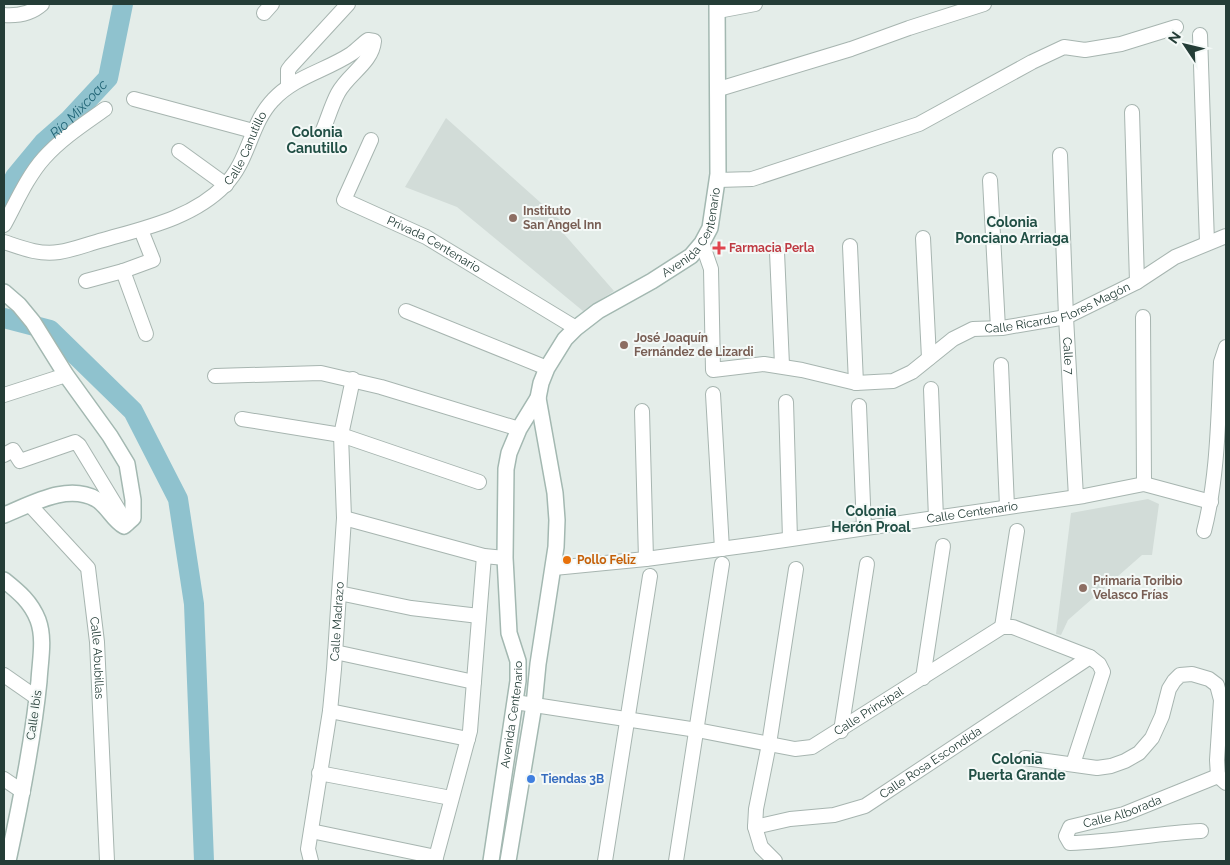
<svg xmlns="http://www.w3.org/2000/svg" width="1230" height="865" font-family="Raleway,sans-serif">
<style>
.built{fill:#d2dcd8}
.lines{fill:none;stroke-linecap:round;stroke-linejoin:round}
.river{stroke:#8fc2ce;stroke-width:20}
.street-casing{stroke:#a7b5b0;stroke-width:16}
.secondary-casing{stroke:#a3b8b1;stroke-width:18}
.street{stroke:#fff;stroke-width:14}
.secondary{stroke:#fff;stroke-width:15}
.education-dot{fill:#8d6e63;stroke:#f4f9f7;stroke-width:2}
.health-dot{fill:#e0444e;stroke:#f4f9f7;stroke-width:2}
.food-dot{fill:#e8710a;stroke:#f4f9f7;stroke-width:2}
.shop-dot{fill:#3f7fe0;stroke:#f4f9f7;stroke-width:2}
.labels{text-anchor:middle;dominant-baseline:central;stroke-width:4;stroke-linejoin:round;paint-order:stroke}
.street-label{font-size:12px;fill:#243d37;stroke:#f4f9f7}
.education-label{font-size:12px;font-weight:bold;fill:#785e54;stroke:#f4f9f7;text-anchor:start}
.health-label{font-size:12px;font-weight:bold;fill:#be3a42;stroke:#f4f9f7;text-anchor:start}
.food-label{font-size:12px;font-weight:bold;fill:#c56008;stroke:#f4f9f7;text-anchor:start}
.shop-label{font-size:12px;font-weight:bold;fill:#366cbe;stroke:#f4f9f7;text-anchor:start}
.water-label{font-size:14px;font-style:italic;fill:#216576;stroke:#f4f9f7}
.neighbourhood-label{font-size:14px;font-weight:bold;fill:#214f45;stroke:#f4f9f7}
</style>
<rect width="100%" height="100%" fill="#e4ede9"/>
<!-- built -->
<g class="built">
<polygon points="446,118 569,228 564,234 614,291 583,311 457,207 405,187"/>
<polygon points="1148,499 1159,504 1152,555 1142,555 1068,620 1061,635 1056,634 1071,513"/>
</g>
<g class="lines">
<!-- river -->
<g class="river">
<path id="s1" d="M4,199L15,177L44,142L69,120L108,78L123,4"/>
<polyline points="4,318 50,330 133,411 178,499 194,604 204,861"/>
</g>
<!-- street casing -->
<g class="street-casing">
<g id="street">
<polyline points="718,11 755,4"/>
<polyline points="264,13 272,4"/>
<path d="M4,15C18,16 31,14 42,4"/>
<polyline points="1200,35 1207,243"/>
<polyline points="288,86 288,70 291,66 348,4"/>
<polyline points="719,89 851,49 909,28 984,4"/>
<polyline points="134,99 253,131"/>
<polyline points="1132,112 1137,282"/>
<path id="s2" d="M371,140L344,200L426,237L576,328"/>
<polyline points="179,151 226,185"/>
<path id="s3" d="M1060,155L1066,317L1076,497"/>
<polyline points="718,180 752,179 919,124 1032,62 1064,47 1085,50 1121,44 1176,27"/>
<polyline points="990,180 998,328"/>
<path d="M4,225C16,203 27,177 44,158C62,138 84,124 105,109"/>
<polyline points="923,238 929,358"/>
<path id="s4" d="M4,242C22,248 39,255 59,252C73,250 88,244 103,240C145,228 193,218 225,185C249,161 250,124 273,100C294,77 325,71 351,54C357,50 362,44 368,40L374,41C372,63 348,74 338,93C332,104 328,118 323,130"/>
<path id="s5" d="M702,243L711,269L713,370L764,364L802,370L856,383L893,381L912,372L953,339L973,329L1002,328L1066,317L1137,282L1175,257L1226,236"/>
<polyline points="850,246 856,383"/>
<polyline points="777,252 782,365"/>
<polyline points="123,271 146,334"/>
<polyline points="86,281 123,271 153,260 141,230"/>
<polyline points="406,311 547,368"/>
<polyline points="1143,317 1144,484"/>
<polyline points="1001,365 1007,507"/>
<polyline points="215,376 321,373 381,387 519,429"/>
<polyline points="931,389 936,518"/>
<polyline points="713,394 722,549"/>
<polyline points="4,395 66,375"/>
<polyline points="786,402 790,539"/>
<polyline points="859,406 864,528"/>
<polyline points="642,411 646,559"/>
<polyline points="242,419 341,435 479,482"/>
<polyline points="4,455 13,450 20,461 75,442 79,445 127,524"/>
<path id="s6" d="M30,505L88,568L97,642L107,861"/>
<polyline points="344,518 484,556 505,558"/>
<path d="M1204,531C1218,476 1218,419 1221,362L1226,347"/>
<path id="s7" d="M554,568L646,559L758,544L1084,496L1144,484L1211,502"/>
<polyline points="339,593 411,608 479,616"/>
<polyline points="1002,627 1017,531"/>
<polyline points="335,652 474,682"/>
<polyline points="4,675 37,698"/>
<polyline points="923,678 943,546"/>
<path id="s8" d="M515,702L697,730L795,749L812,747L1002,627H1013L1090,657L1099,664L1103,672L1073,764"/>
<polyline points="330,711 468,739"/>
<polyline points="841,731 867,564"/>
<polyline points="1025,758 1097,768 1111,766 1125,761 1139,753 1152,738 1162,716 1169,689 1174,681 1180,675 1192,674 1209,679 1217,685 1221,700 1217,760 1218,776"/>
<polyline points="319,773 451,798"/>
<polyline points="4,779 23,792"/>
<path id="s9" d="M755,827L790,819L834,815L865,806L1090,657"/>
<polyline points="311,831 436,857"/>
<path id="s10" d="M1201,831C1157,833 1114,842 1070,843L1066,836L1070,827L1124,814L1218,776L1226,783"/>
<path id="s11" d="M311,861L308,849L330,711L334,669L344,518L341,435L353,379"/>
<polyline points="435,861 470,731 484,556"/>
<polyline points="605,861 650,576"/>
<polyline points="676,861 722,564"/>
<polyline points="775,861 761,847 755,827 756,809 769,744 796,569"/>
</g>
</g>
<!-- secondary casing -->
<g class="secondary-casing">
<g id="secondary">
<path d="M4,292L19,305L33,322L66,375L110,436L127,464L133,500V518L124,526C113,520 108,506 96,499C67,483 32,504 4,515"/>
<path d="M4,580C19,592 31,602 38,620C45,639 40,661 39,681C33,741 21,801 8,861"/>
<path id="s12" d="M491,861L518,681V661L509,633L505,558L506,469L509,453L519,429L538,398L541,383L547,368L565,339L576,328L598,311L652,281L691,256L702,243L710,228L718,174L717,4"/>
<polyline points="508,861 534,705 538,664 556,547 557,520 555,493 538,398"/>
</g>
</g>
<!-- street -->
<use href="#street" class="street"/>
<!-- secondary -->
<use href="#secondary" class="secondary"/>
</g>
<!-- markers -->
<g class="education-dot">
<circle cx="513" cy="218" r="5"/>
<circle cx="624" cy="345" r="5"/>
<circle cx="1083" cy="588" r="5"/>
</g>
<path class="health-dot" d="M716.5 240.5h5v5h5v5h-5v5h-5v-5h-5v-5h5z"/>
<circle class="food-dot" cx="567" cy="560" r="5"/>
<circle class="shop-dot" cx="531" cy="779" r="5"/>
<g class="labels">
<!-- street labels -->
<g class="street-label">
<text stroke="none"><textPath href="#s4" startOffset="280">Calle Canutillo</textPath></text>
<text stroke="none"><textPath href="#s12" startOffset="712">Avenida Centenario</textPath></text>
<text stroke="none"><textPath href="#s2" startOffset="166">Privada Centenario</textPath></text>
<text stroke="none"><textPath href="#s5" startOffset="495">Calle Ricardo Flores Magón</textPath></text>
<text stroke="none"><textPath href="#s3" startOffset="201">Calle 7</textPath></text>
<text stroke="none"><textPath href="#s7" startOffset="422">Calle Centenario</textPath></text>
<text stroke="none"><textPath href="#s11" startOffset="242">Calle Madrazo</textPath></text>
<text stroke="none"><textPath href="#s6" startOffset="176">Calle Abubillas</textPath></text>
<text stroke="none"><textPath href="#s8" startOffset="368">Calle Principal</textPath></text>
<text transform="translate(34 715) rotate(-82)">Calle Ibis</text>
<text stroke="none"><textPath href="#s12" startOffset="148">Avenida Centenario</textPath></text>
<text stroke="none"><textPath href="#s9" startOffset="191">Calle Rosa Escondida</textPath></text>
<text stroke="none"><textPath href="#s10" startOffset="204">Calle Alborada</textPath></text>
</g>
<!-- education labels -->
<g class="education-label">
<text x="523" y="211">Instituto<tspan x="523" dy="14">San Angel Inn</tspan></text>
<text x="634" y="338">José Joaquín<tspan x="634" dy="14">Fernández de Lizardi</tspan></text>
<text x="1093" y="581">Primaria Toribio<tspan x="1093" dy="14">Velasco Frías</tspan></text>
</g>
<!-- health labels -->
<g class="health-label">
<text x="729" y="248">Farmacia Perla</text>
</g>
<!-- food labels -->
<g class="food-label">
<text x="577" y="560">Pollo Feliz</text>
</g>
<!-- shop labels -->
<g class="shop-label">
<text x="541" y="779">Tiendas 3B</text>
</g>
<!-- water labels -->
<g class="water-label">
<text stroke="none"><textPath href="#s1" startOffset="118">Río Mixcoac</textPath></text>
</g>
<!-- neighbourhood labels -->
<g class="neighbourhood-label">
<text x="317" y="132">Colonia<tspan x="317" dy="16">Canutillo</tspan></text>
<text x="1012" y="222">Colonia<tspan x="1012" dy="16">Ponciano Arriaga</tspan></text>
<text x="871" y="511">Colonia<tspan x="871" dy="16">Herón Proal</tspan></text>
<text x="1017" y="759">Colonia<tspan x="1017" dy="16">Puerta Grande</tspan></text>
</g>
</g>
<!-- border -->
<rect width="1230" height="865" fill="none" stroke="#243d37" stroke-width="10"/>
<!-- north arrow -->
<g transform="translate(1185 45) rotate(305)" stroke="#f4f9f7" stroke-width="4" paint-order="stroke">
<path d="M0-4L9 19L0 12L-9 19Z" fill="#243d37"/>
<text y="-8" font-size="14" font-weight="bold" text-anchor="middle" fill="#243d37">N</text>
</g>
</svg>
